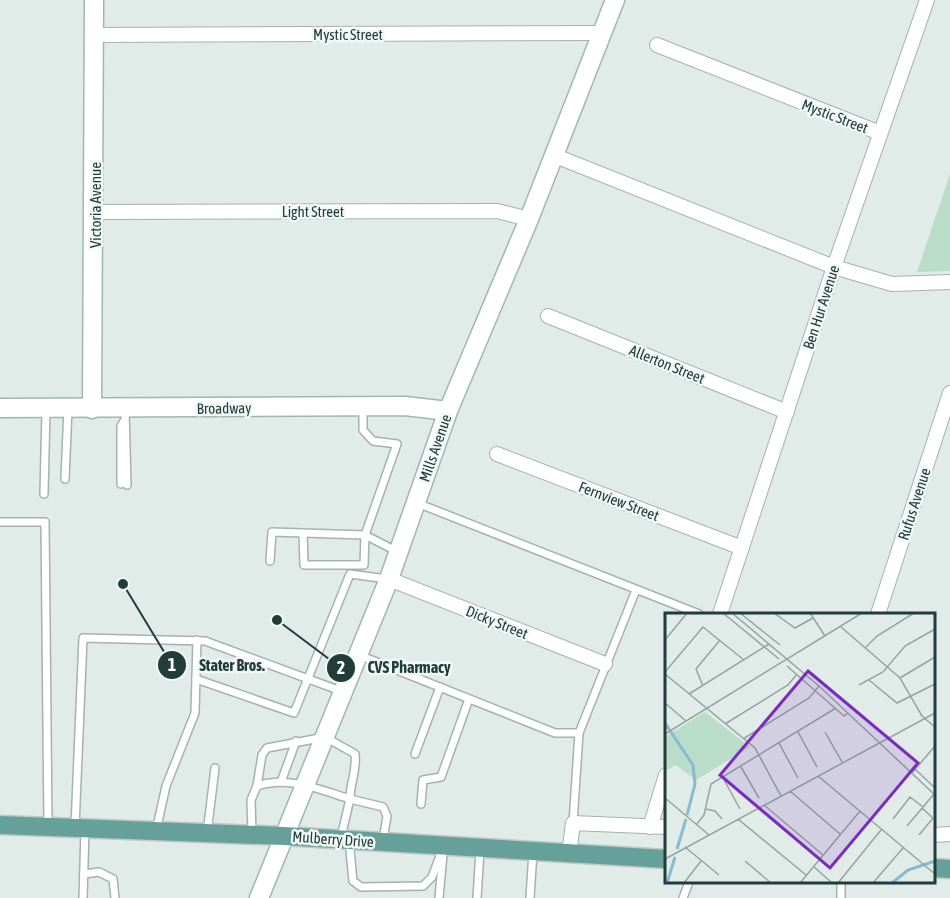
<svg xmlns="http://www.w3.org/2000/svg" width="950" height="898" font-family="'Asap Condensed',sans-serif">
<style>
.green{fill:#b9ddc8}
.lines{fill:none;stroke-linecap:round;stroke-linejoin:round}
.lane-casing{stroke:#a4b3b0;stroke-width:10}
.street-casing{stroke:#a4b3b0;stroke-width:16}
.secondary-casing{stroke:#9fb7b2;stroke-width:21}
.primary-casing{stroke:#c1c8c8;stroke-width:21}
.lane{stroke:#fff;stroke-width:7}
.street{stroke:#fff;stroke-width:14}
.secondary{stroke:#fff;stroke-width:18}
.primary{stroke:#65a19a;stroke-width:18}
.labels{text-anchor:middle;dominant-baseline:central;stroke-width:5;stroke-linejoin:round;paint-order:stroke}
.street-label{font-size:15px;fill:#213c39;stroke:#f1f8f6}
.inset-river{fill:none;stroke:#88bbd1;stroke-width:3}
.inset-road{fill:none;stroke:#94a5a2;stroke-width:1.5}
.view{fill:#7b2cbf;fill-opacity:0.15;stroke:#7b2cbf;stroke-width:3}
.inset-edge{fill:none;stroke:#213c39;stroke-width:3}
.leader{fill:none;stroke:#213c39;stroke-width:2}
.callout-dot{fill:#213c39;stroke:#f1f8f6;stroke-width:2}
.mark-label{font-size:18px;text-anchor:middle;font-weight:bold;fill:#fff}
.callout-label{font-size:16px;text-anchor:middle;font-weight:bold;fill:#213c39;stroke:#f1f8f6;stroke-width:5;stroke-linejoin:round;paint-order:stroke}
</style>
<rect width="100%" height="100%" fill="#e1ebe8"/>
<!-- green -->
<polygon class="green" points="950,174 950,271 917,272"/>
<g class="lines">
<!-- lane casing -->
<g class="lane-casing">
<g id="lane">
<polyline points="125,409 127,485"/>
<polyline points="65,479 68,408"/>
<polyline points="121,484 121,426 124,421"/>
<polyline points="44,494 46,409"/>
<polyline points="417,503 699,614"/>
<polyline points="0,522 45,522 48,827"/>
<polyline points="303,533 304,565 364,565 365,535 397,444 373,441 363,430 363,407"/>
<polyline points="270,561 272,532 365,535 396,551"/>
<polyline points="359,655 555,733 579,733"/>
<polyline points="196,679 294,713 350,574 387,579"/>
<polyline points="415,754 440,687"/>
<polyline points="281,782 296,741"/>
<path d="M257,786L262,755L267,748L325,737L355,754C357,772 350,782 350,799L383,807L387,816L383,840"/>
<polyline points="421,804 423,780 441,777 469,699"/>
<polyline points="573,823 579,733 636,590"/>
<polyline points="75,827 83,638 205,641 341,691"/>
<polyline points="156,831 166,786 195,713 197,640"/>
<polyline points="207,833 215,768"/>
<path d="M252,833L251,800L257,786C287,775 321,790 350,799L341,837"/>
<polyline points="349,840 353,881 361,887 423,886 432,877 443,848"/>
<polyline points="84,874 99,872 113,879 115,898"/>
<polyline points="841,882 841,898"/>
<polyline points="83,898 85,829"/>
<polyline points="439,898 443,854"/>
<polyline points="477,898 480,850"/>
<polyline points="530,898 533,851"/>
<polyline points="683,898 689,882"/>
</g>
</g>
<!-- street casing -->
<g class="street-casing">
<g id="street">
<polyline points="94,35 602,33"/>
<polyline points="657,45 880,133"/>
<polyline points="553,155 834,267 892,284 950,282"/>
<polyline points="95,212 497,211 529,219"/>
<polyline points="548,316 787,412"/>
<polyline points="497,454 742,548"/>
<polyline points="389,579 605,664"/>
<polyline points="720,614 834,267 927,0"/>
<polyline points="878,614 950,393"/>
<polyline points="650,827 666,775"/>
<polyline points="934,835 950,834"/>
<polyline points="569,854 573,823 666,827"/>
</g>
</g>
<!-- secondary casing -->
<g class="secondary-casing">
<g id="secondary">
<polyline points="0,408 405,406 448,411"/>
<polyline points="92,409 94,0"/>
<polyline points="259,898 389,579 448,411 529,219 615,0"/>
</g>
</g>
<!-- primary casing -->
<g class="primary-casing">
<g id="primary">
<polyline points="0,825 284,836 666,859"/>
<polyline points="934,868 950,869"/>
</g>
</g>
<!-- lane -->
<use href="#lane" class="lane"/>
<!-- street -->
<use href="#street" class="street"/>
<!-- secondary -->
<use href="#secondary" class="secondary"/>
<!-- primary -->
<use href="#primary" class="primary"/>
</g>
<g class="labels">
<!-- street labels -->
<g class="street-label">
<text x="348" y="34">Mystic Street</text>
<text transform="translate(835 116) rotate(21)">Mystic Street</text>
<text transform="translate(95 205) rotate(-90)">Victoria Avenue</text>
<text x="313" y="211">Light Street</text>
<text transform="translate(821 307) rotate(-72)">Ben Hur Avenue</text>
<text transform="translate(667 364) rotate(22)">Allerton Street</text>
<text transform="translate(224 408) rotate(-1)">Broadway</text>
<text transform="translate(435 448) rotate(-71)">Mills Avenue</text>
<text transform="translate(619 501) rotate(21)">Fernview Street</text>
<text transform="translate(914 504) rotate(-72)">Rufus Avenue</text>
<text transform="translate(497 622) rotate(22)">Dicky Street</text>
<text transform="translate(333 839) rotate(4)">Mulberry Drive</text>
</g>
</g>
<!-- overview -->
<g transform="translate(665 613)">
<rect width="270" height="270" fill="#e1ebe8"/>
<path d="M40,99L85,134L31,167L11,152L0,158V124Z" fill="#b9ddc8"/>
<path class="inset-river" d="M0,110L28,152L30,171L22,202M12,236L21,206M2,270L10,244M227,270L243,257L270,248"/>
<path class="inset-road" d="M58,0L114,46M67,0L154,73L270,182M75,0L115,32M109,0L130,15L148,5M145,0L160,23M176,14L235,65L257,103L270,114M0,27L22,0M200,35L212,23L249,0M122,53L179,103L183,100M0,59L38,14L79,47M0,61L90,135L116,183M235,65L270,44M204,67L232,90L270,71M194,72L218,59L240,33L270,16M38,73L31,56L55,27M24,81L104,31M0,90L21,108M60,111L123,72L132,61M133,119L152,154M160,119L177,149M0,121L197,0M78,126L144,85L154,73M114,130L133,165M76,154L94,185M250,156L270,175M247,160L270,133M153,163L270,261M58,165L75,196M125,178L175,221M0,185L44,222M99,192L158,242M41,196L50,198L57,206M73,206L141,262M228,206L245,184L258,194M32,211L39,202L46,171L171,95M242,213L269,181M254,222L268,205L257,195M20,234L54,262M0,246L270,100M80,248L106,270M148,253L167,270M19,270L36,248M135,270L195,198M173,270L216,217M208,270L238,235"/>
<path class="view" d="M143,58L253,150L165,255L55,162Z"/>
<rect width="270" height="270" class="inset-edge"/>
</g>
<!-- callouts -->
<path class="leader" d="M123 584L172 665M277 620L341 668"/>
<g class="callout-dot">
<circle cx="123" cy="584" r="6"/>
<circle cx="277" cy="620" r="6"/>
<circle cx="172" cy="665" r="15"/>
<circle cx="341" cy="668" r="15"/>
</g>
<g class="mark-label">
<text x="172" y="671">1</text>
<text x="341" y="674">2</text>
</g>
<g class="callout-label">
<text x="232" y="671">Stater Bros.</text>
<text x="409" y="673">CVS Pharmacy</text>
</g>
</svg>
